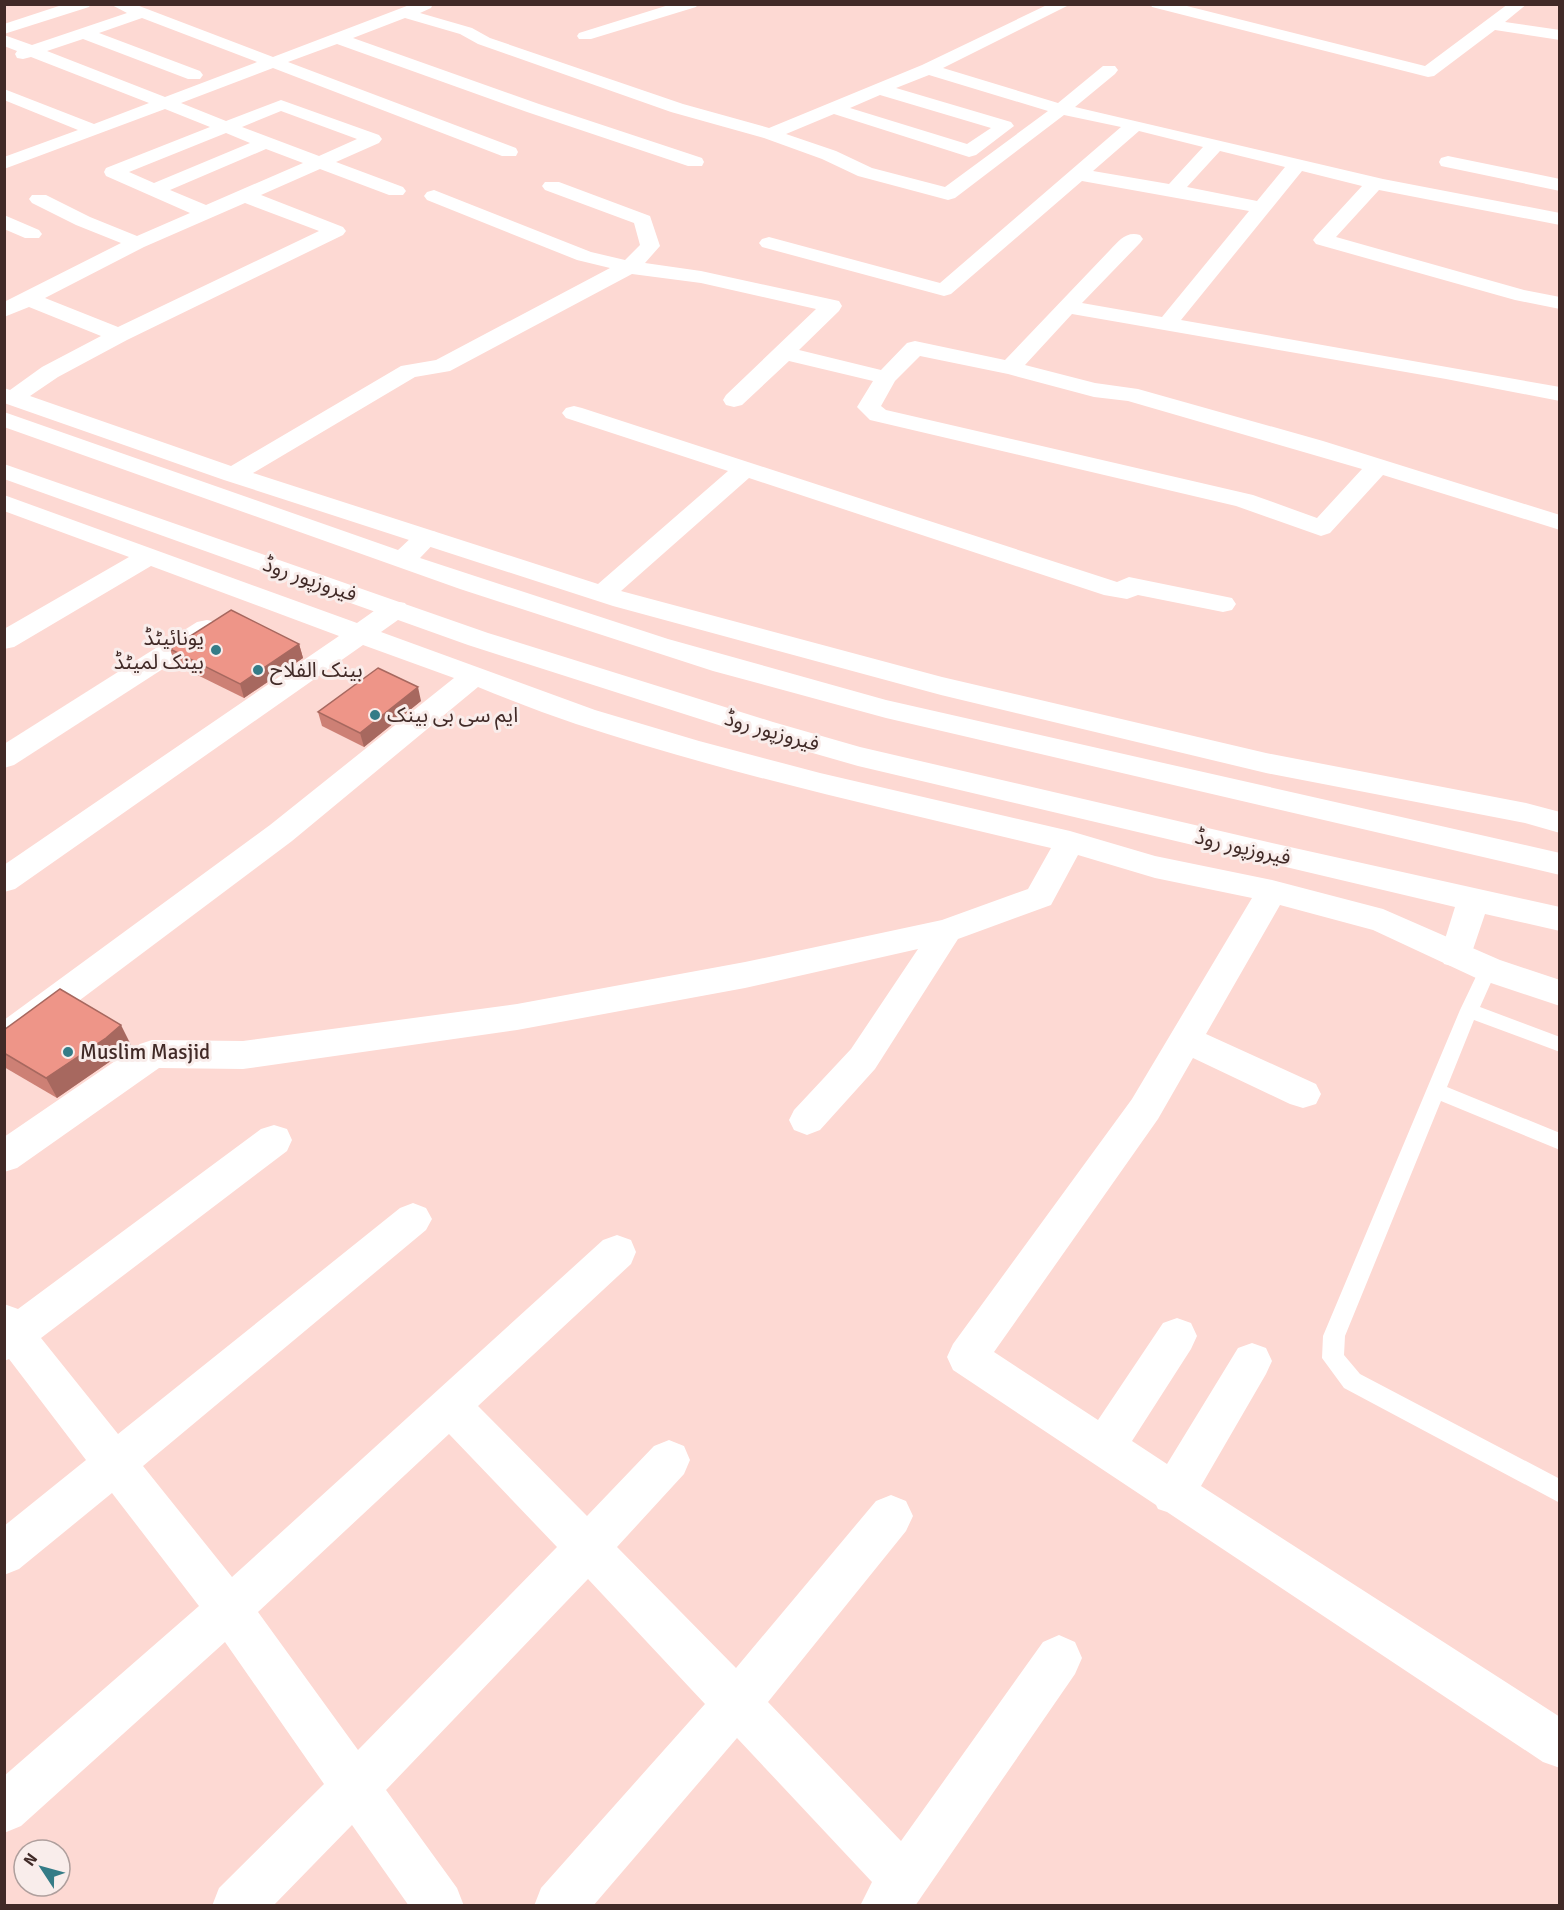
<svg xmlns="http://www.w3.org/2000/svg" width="1564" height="1910" font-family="Signika,'Noto Sans Arabic',sans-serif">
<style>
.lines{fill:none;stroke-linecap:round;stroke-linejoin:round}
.lane{fill:#fff;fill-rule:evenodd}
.street{fill:#fff;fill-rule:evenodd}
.highway{fill:#fff;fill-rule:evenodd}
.wall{fill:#cd8075}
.shaded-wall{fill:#a7685f}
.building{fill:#ee9588;stroke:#a7685f;stroke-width:1.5}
.poi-dot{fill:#357c87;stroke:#f9edeb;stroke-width:2}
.labels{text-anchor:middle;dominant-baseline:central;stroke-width:6;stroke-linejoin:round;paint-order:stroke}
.street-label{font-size:21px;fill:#412a27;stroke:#f9edeb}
.poi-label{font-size:21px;fill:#412a27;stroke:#f9edeb;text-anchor:start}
</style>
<rect width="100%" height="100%" fill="#fdd9d3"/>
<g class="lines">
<!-- lane -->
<polygon class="lane" points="1488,962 1494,964 1497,969 1480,1007 1560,1037 1560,1052 1474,1020 1447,1087 1560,1133 1560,1150 1441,1101 1345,1336 1344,1355 1360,1374 1560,1479 1560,1503 1344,1388 1322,1358 1323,1336 1460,1010 1482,964"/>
<!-- street -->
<g class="street">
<polygon points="65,4 91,4 89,7 4,34 4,24"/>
<path d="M110,4H134L273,57L412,4H433L431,8L420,13L472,28L490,38L683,104L769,128L922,65L1049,4H1071L943,68L1058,103L1103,66H1115L1118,70L1115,74L1075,107L1383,179L1560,213V225L1379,190L1336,237L1524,290L1560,297V309L1515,300L1316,244L1313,240L1316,236L1362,186L1302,171L1181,320L1560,387V401L1446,379L1072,314L1025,365L1095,383L1138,389L1323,441L1560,515V530L1383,475L1330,533L1321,536L1236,506L870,420L857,407L873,381L789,361L742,405L734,407L726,405L723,400L726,395L816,309L701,283L632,274L450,371L415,377L253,473L598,584L728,471L566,418L562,413L566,408L574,406L582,408L1117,582L1129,577L1232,598L1236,604L1232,610L1223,612L1138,595L1127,599L1104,595L749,478L621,591L942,677L1266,753L1526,803L1560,812V833L1525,823L1266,773L941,695L613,606L224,480L4,403V388L10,390L42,367L101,336L29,307L4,317V302L121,243L76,225L32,203L29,199L32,195H46L90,217L137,236L190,213L106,176L104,172L106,168L210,127L165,109L4,169V157L78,130L4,100V89L94,124L149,103L31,57L23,59L17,58L15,54L17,51L4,46V35L32,45L127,13ZM142,18L257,62L165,97L47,51L83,39L188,79H200L203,75L200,71L99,33ZM405,18L460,34L478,44L671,112L764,138L822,159L858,176L948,200L955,198L1064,115L1121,127L940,283L769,237L762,239L759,243L762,247L944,296L951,294L1082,181L1249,211L1162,317L1082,303L1140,243L1143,239L1140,235C1126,231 1119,241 1110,250L1005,360L915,341L907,343L881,370L799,350L839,311L842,306L839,301L701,271L645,263L660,246L650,216L559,182H545L542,186L545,190L634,223L640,245L625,260L591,252L434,190L427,192L424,196L427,200L577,260L610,268L436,360L401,366L231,466L30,396L58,377L127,340L343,235L346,231L343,227L261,195L320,169L389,195H403L406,191L403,187L336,162L379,143L382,139L379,135L281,100L226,121L181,103L273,68L502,156H516L518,152L516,148L288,62L337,44L527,112L688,166H702L704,162L702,158L539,104L353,38ZM929,75L1048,111L945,187L872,168L836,151L786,134L834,114L969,157L976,155L1014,126L1011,122L896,88ZM880,95L991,128L967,144L850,108ZM281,111L357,139L319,156L242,127ZM1139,131L1203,147L1169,184L1093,171ZM226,133L250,143L154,183L129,172ZM266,149L303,163L206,205L170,190ZM1220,151L1285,167L1257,201L1187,187ZM245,203L319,231L118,327L45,298L144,247ZM920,356L1008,374L1094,397L1128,401L1362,469L1317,518L1253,495L886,410L881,406L895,381Z"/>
<polygon points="672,4 698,4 696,7 591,39 579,39 577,36 579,33"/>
<polygon points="1150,4 1179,4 1425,66 1508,4 1527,4 1505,22 1560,30 1560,40 1495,30 1434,76 1428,77 1152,7"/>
<polygon points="1448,156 1560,179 1560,191 1441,166 1439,162 1441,158"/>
<polygon points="4,215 39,230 42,234 39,238 25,238 4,229"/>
<path d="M4,495L357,623C373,613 386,598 405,603L409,609L405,615L381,632L595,710L699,741L820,773L1070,831L1155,856L1272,880L1383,909L1500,960L1560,980V1006L1476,978L1373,930L1280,905L1206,1034L1316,1084L1321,1094L1316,1104L1303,1108L1290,1104L1193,1058L1158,1119L994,1352L1098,1420L1163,1323L1177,1318L1191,1323L1197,1336L1191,1349L1132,1441L1167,1464L1238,1348L1252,1343L1266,1348L1272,1361L1266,1374L1201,1486L1560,1717V1768L1543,1762L1167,1512L1158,1509L1156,1505L953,1370L947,1357L953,1344L1132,1099L1252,898L1155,878L1078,855L1051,905L958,939L875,1069L820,1130L807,1135L794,1130L789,1120L794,1110L851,1049L918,949L745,988L517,1030L243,1069L159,1068L17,1168L4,1172V1137L140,1044L152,1040L243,1041L517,1004L745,962L942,920L1028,889L1051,848C892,810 731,775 576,724C543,713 510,700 478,687L292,841L16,1048L4,1052V1020L270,825L454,678L363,645L15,889L4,892V865L339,636L151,566L14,647L4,649V629L129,557L4,511Z"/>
<polygon points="207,620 217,622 221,628 217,634 14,765 4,768 4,744 197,622"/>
<path d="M274,1125L287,1129L292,1140L287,1151L41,1338L118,1434L400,1208L413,1203L426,1208L432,1219L426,1230L143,1466L232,1577L603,1240L617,1235L631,1240L636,1252L631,1264L478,1406L587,1516L654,1446L669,1440L684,1446L690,1460L684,1474L617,1547L736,1668L876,1501L891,1495L906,1501L913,1516L906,1531L768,1702L901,1841L1043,1642L1059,1635L1075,1642L1082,1658L1075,1674L915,1906H860L872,1882L737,1738L593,1906H534L541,1888L705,1704L588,1579L386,1790L457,1888L464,1906H409L352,1825L273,1906H212L219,1888L324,1784L225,1642L21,1826L4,1833V1776L199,1606L112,1493L19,1569L4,1575V1526L86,1460L9,1359L4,1361V1304L18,1309L261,1129ZM449,1434L557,1547L358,1750L258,1612Z"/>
</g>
<!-- highway -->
<g class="highway">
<path d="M4,412L398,550C411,539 418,527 436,532L440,537L420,558L668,639L886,700L1560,853V875L886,718L713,671L460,589L4,427Z"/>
<polygon points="4,464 488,633 773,722 860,747 1272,843 1560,907 1560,931 1485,914 1468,964 1456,967 1444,964 1440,955 1455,907 858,766 753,736 468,645 4,479"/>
</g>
</g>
<!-- wall -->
<g class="wall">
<polygon points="299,644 303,658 244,698 175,664 170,649"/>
<polygon points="421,701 364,747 322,726 318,712"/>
<polygon points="4,1030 131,1045 115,1058 57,1098 4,1067"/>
</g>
<!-- shaded-wall -->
<g class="shaded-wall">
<polygon points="299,644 303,658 244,698 240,684"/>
<polygon points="418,687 421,701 364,747 360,733"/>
<polygon points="121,1025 131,1045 115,1058 57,1098 46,1078"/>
</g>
<!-- building -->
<g class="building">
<polygon points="231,610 299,644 240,684 170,649"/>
<polygon points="378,668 418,687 360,733 318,712"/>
<polygon points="60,989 121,1025 106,1038 46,1078 4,1053 4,1030"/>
</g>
<!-- markers -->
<g class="poi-dot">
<circle cx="216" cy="650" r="6"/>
<circle cx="258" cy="670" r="6"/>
<circle cx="375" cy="715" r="6"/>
<circle cx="68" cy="1052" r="6"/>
</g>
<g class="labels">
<!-- street labels -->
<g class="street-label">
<text transform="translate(310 579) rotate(19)">فیروزپور روڈ</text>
<text transform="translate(772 731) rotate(16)">فیروزپور روڈ</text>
<text transform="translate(1243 847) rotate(13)">فیروزپور روڈ</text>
</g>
<!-- poi labels -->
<g class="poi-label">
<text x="204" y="638" text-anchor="end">یونائیٹڈ<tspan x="204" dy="24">بینک لمیٹڈ</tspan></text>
<text x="270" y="670">بینک الفلاح</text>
<text x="387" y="715">ایم سی بی بینک</text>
<text x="80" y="1052">Muslim Masjid</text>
</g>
</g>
<!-- border -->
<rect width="1564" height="1910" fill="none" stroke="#412a27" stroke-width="12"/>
<!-- north arrow -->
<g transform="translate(42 1868) rotate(306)"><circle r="28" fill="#f9edeb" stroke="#af9f9d" stroke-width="1.5"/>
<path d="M0-4.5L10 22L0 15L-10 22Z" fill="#357c87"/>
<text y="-9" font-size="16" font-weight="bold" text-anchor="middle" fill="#412a27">N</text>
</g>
</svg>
